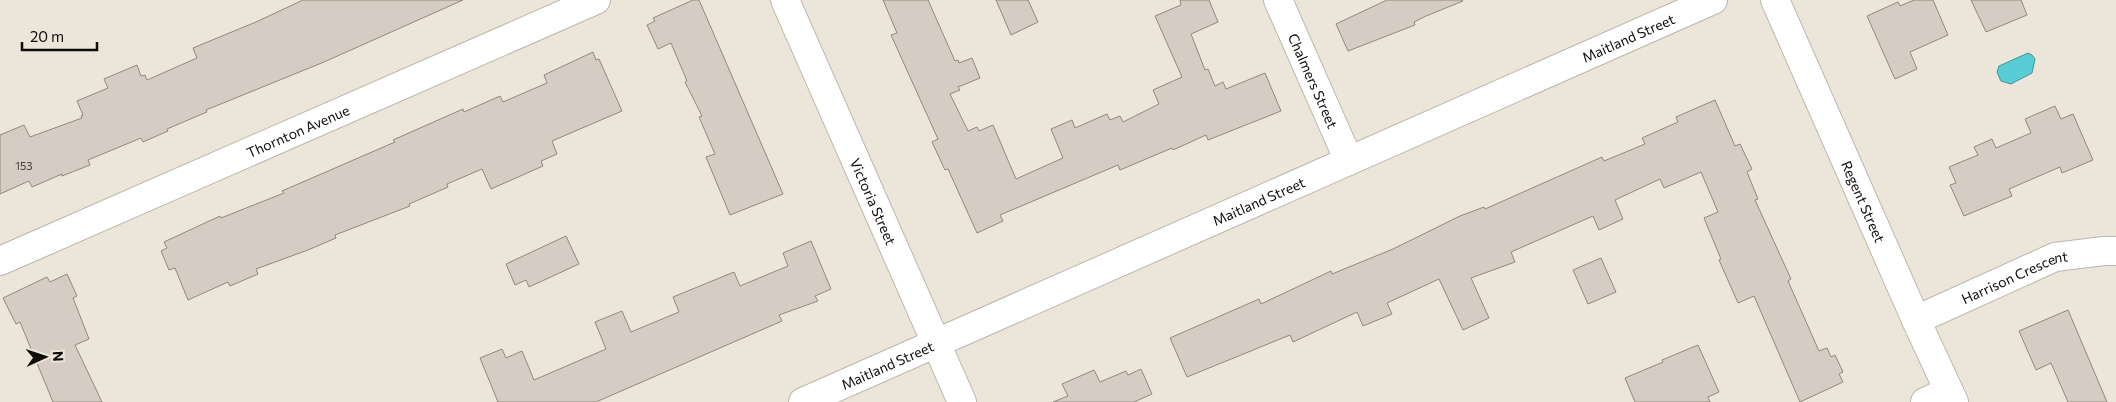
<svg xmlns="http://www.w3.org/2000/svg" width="2116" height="402" font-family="Commissioner,sans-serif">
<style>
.water{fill:#59cdd5;stroke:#429398}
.building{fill:#d6ccc3;stroke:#90877e}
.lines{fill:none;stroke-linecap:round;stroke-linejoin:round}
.minor-casing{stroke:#bdb6ab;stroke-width:30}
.minor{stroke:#fff;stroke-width:28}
.labels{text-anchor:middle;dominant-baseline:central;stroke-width:4.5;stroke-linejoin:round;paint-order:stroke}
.number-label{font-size:11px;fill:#403c38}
.street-label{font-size:14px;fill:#0e0c09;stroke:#ece6da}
</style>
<rect width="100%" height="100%" fill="#ece6da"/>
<!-- water -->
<polygon class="water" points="2028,53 2032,55 2035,59 2032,73 2011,84 2001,81 1997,72 1999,66"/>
<!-- building -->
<g class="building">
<polygon points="303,0 463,0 324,62 206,110 207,112 167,129 168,131 143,142 141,138 88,160 90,165 62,176 62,174 32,187 29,181 0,194 0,135 24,125 30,137 82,118 81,116 83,115 77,101 108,88 104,79 137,65 141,76 145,75 147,80 197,58 193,48 256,22"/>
<polygon points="693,0 699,0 783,194 730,215 706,157 715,154 699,117 702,116 685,82 687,81 671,43 658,49 647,25 655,21 653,18"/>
<polygon points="883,0 928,0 955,61 958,60 959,63 972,58 980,78 958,87 960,90 950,94 968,131 977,127 979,131 993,125 1016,179 1063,158 1051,129 1072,120 1075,128 1107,114 1110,120 1120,116 1123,122 1159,104 1153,90 1182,77 1155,16 1181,5 1180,0 1209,0 1218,22 1191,34 1205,70 1208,69 1215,86 1223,82 1226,89 1265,73 1281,111 1208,140 1206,135 1173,150 1172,148 1120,170 1118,165 1000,215 1003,221 977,233 948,169 945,170 932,142 938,139 891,35 897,33"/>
<polygon points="996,0 1028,0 1038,22 1011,35"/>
<polygon points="1387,0 1462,0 1463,1 1426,16 1414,22 1415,25 1348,51 1336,24"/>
<polygon points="1914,0 1933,0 1948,35 1910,52 1917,69 1895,79 1867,16 1898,2 1900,6"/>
<polygon points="1971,0 2021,0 2027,15 1986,32"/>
<polygon points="593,52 596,60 599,59 622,111 552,141 557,154 541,161 543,166 491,189 482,169 447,184 448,187 409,204 410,206 335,235 336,238 308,250 256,269 258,274 230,286 228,282 188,300 175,268 169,270 161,251 167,248 164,242 220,216 221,218 284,193 282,191 395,142 393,140 463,109 464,112 500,96 503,102 547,83 544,75"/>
<polygon points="1715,100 1735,146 1740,144 1752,169 1747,172 1758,199 1755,200 1791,279 1788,281 1819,351 1827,348 1831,357 1835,355 1843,372 1839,374 1843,382 1800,402 1754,296 1738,303 1719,260 1721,259 1704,218 1718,212 1701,172 1664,188 1660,179 1615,200 1623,219 1599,230 1593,216 1511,252 1515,262 1471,278 1489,318 1463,330 1439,279 1387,303 1392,314 1363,326 1357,312 1293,342 1290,335 1187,377 1170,338 1259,299 1261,304 1331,271 1332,274 1393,249 1460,216 1484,207 1485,209 1602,157 1604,161 1645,144 1642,138 1678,122 1676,117"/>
<polygon points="2055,106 2061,119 2073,114 2093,160 2062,173 2060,167 2009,189 2012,196 1964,216 1950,185 1956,183 1949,167 1978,155 1974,147 1992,139 1996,148 2031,133 2025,119"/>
<polygon points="566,236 579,264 529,287 526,280 515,285 506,264"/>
<polygon points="811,241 831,289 815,296 818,301 779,315 782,321 596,402 498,402 480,358 502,349 506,358 522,351 534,380 606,349 595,322 622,311 631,332 679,312 673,297 734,272 740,286 788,266 783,253"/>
<polygon points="1601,258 1616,292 1588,304 1573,270"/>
<polygon points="67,274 77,296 73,298 89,339 75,345 102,402 53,402 20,322 16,324 3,298 47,277 50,282"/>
<polygon points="2068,310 2107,402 2068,402 2051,363 2036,370 2019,331"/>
<polygon points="1698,345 1719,392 1708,397 1710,402 1635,402 1625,378 1663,362 1662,360"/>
<polygon points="1141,369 1152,394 1134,402 1053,402 1068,396 1062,384 1094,370 1100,382 1126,371 1128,375"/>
</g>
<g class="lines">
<!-- minor casing -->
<g class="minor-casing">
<g id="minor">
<path id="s1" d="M785,0L962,402"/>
<path id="s2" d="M1278,0L1349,161"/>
<path id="s3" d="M1775,0L1916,320L1954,402"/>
<path id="s4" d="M0,261L596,0"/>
<path id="s5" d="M1916,320L2055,257L2104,251H2116"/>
<path id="s6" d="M803,402L1713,0"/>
<polyline points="1925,402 1949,391"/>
</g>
</g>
<!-- minor -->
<use href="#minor" class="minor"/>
</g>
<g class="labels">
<!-- number labels -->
<g class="number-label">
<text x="24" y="165">153</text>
</g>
<!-- street labels -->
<g class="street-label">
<text stroke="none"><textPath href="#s6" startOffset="902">Maitland Street</textPath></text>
<text stroke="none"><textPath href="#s2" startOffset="88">Chalmers Street</textPath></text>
<text stroke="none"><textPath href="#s4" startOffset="325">Thornton Avenue</textPath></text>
<text stroke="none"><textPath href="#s1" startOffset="220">Victoria Street</textPath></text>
<text stroke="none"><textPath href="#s6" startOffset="498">Maitland Street</textPath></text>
<text stroke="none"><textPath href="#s3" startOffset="220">Regent Street</textPath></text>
<text stroke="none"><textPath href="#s5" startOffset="108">Harrison Crescent</textPath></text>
<text stroke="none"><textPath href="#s6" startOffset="92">Maitland Street</textPath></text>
</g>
</g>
<!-- north arrow -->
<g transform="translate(45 357) rotate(87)" stroke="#ece6da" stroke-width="4" paint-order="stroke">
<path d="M0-4L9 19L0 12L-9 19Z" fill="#0e0c09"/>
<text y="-8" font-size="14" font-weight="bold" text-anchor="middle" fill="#0e0c09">N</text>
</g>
<!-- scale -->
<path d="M22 42v8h75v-8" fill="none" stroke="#0e0c09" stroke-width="2.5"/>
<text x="30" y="42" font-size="15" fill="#0e0c09" stroke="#ece6da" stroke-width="4" paint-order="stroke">20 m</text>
</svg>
